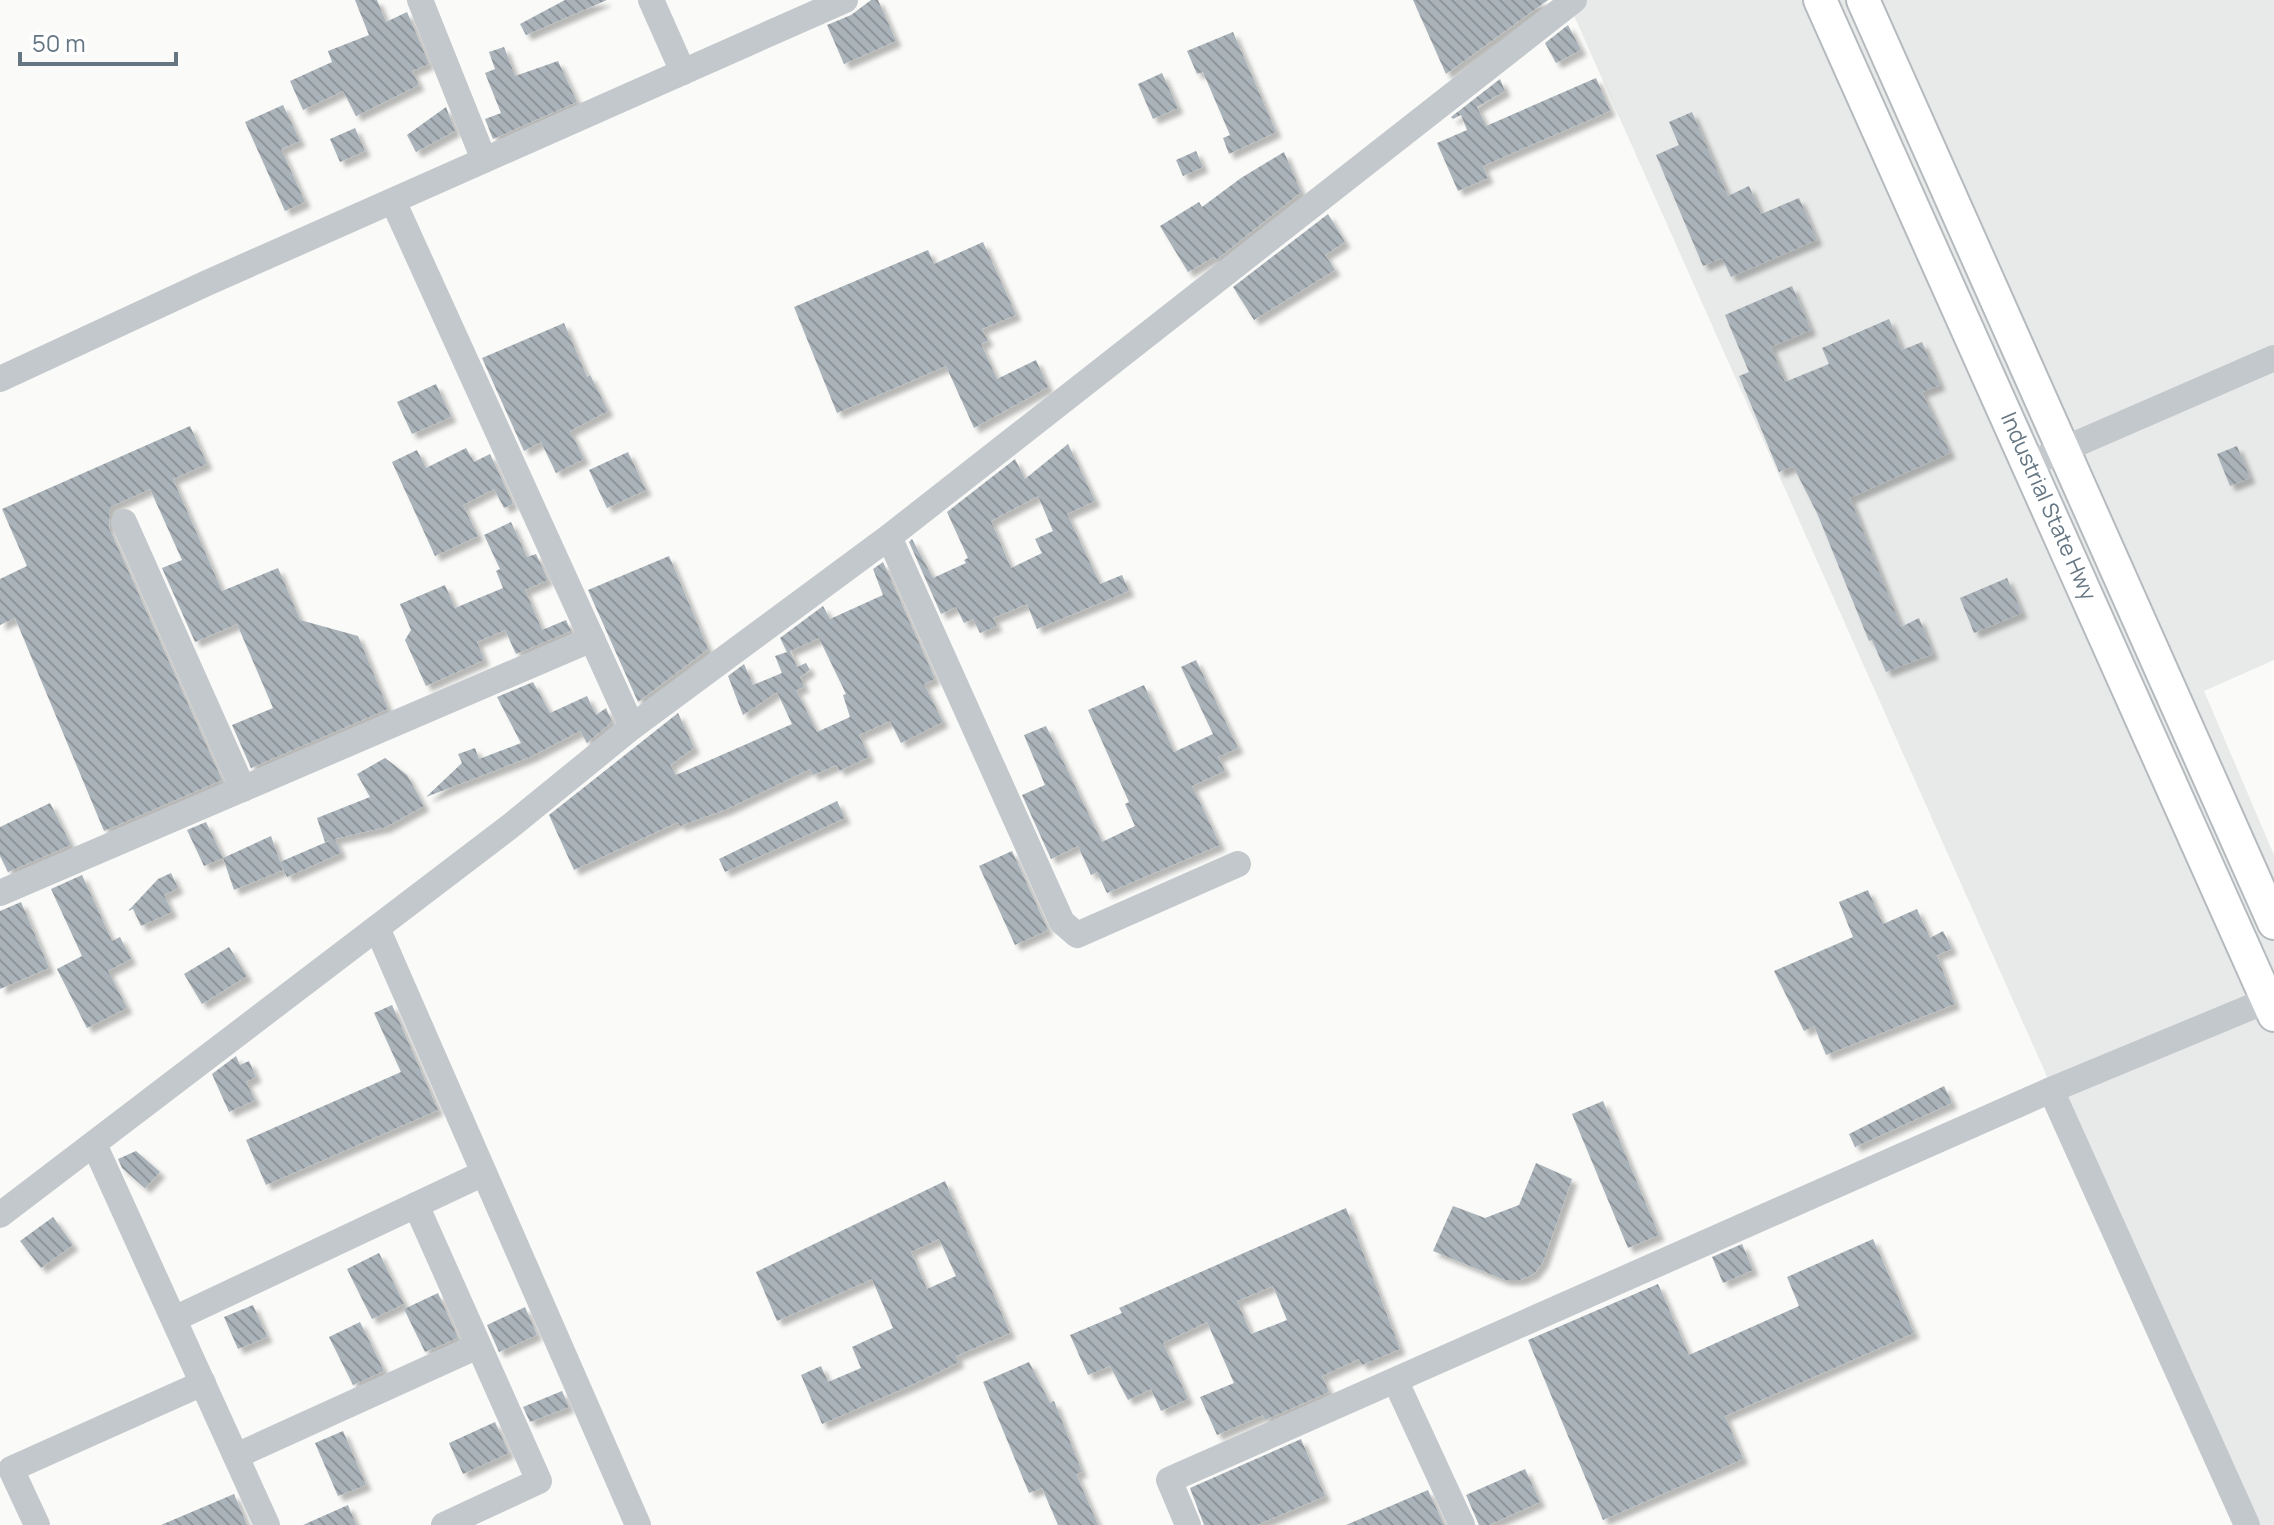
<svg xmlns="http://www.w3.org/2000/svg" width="2274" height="1525" font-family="Manrope,sans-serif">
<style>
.built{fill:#e8e9e9}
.building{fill:url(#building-back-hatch);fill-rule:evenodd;filter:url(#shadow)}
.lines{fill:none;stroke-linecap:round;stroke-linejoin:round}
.major-casing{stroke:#b5babe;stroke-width:36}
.minor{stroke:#c3c8cc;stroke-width:26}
.major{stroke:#fff;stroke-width:32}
.labels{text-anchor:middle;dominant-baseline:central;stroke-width:8;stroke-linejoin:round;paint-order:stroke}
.street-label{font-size:22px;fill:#657683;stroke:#fff}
</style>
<defs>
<pattern id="building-back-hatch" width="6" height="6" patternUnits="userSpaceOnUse" patternTransform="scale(2)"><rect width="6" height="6" fill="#aab3b9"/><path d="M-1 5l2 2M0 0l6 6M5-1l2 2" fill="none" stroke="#8e969c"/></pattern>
<filter id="shadow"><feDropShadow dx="5.5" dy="5.5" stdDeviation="2" flood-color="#0004"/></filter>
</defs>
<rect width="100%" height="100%" fill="#fafaf8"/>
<!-- built -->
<polygon class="built" points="1567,0 2274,0 2274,660 2204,691 2274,855 2274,1525 2247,1525"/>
<!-- building -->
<g class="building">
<polygon points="355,0 377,0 386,22 407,12 429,64 412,71 419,85 356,116 343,91 303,110 290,81 332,62 328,51 369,35"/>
<polygon points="565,0 607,0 526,35 520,24"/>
<polygon points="871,0 878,0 896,41 844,64 827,25 851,15"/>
<polygon points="1413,0 1548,0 1446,74"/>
<polygon points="1568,25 1581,50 1556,63 1545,43"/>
<polygon points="1233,32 1276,132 1229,154 1223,138 1230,135 1203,72 1197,74 1187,51"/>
<polygon points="504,47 515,76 558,61 577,102 493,139 485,119 501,113 485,73 495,69 489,52"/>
<polygon points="1162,73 1178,108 1153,119 1138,84"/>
<polygon points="1596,78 1610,111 1483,166 1488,178 1458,191 1437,143 1467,130 1461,115 1453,119 1451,117 1500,79 1505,91 1477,107 1486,126"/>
<polygon points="283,105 300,141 281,149 305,202 285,211 245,122"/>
<polygon points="446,107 455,131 416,152 407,135"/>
<polygon points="1692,112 1728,196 1749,186 1761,214 1799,198 1817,240 1731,277 1722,258 1703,266 1656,155 1679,145 1669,122"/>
<polygon points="355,128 365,151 340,162 330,139"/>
<polygon points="1196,151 1203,167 1183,176 1176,160"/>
<polygon points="1284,152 1301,192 1216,260 1214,257 1188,272 1160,226 1199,202 1202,207 1241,178"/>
<polygon points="1328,214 1345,242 1325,255 1335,270 1254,320 1233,287"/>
<polygon points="983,242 1016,315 982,329 988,341 981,344 997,379 1036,360 1048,387 974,428 946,366 837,413 794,307 928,250 934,264"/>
<polygon points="1792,286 1811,330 1771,347 1785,382 1829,364 1822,348 1889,319 1902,350 1922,342 1940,385 1922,392 1950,453 1850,498 1901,627 1919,618 1933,654 1886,672 1872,640 1869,641 1817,513 1793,466 1779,472 1739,376 1749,372 1725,315"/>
<polygon points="564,323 587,377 590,375 608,411 570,431 584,459 556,473 541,442 524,451 482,358"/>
<polygon points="436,384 451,417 412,434 397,402"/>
<polygon points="190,426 207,464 173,479 222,591 278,568 300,620 358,636 388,709 251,768 232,725 273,708 237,624 195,642 162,568 182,560 150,489 110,507 109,528 222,780 104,831 15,618 0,625 0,579 27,566 2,509"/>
<path d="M1068,444L1095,501L1067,514L1100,584L1122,575L1129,591L1037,629L1027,604L993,618L997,626L980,633L973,619L964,623L956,607L941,614L909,542L912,539L933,578L966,563L964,560L968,558L947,512L1015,459L1025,479ZM1038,496L1053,531L1035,539L1042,553L1011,568L991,521Z"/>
<polygon points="2237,446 2250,478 2230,486 2217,454"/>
<polygon points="466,448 474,462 490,454 513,504 504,508 494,489 463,505 478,536 435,556 392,462 417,450 426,468"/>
<polygon points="628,452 646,490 607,508 589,470"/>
<polygon points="511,522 527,557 536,554 548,580 525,590 542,630 566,620 571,631 516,654 505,630 477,642 484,660 426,686 405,640 411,630 400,604 445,585 455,608 503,588 496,571 500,569 484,535"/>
<polygon points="669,556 708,649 638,702 588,590"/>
<path d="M883,562L935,679L924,684L943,722L901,743L890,721L859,735L869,757L839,771L837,765L813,775L810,769L727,809L680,826L678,822L574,870L549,815L678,713L694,748L670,765L676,775L792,724L777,692L743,715L728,676L744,664L753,685L782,673L775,656L787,652L780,638L823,606L830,619L883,595L873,569ZM819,638L846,694L843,695L850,717L817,732L796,690L804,687L800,677L810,670L806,663L797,667L790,651Z"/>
<polygon points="2007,578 2022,613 1974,633 1960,598"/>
<polygon points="1196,660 1238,748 1218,757 1225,771 1192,786 1220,845 1107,893 1097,872 1091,875 1078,846 1051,859 1022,795 1045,785 1024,735 1046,726 1102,842 1135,826 1125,804 1129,802 1088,710 1144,685 1174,752 1213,734 1181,667"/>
<polygon points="533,682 550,713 587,696 596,715 606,708 612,722 587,743 580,731 530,757 426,797 462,763 458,754 475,748 479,759 521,743 497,697"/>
<polygon points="385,758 407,775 424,806 386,827 335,839 341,853 287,877 280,862 331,840 325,842 317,818 370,797 357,774"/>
<polygon points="837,801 845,818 725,872 719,859"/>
<polygon points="50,803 71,845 8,872 0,856 0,827"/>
<polygon points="206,822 223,858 204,866 187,830"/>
<polygon points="271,836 283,870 234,890 223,858"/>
<polygon points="1012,851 1048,930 1015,945 979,866"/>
<polygon points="171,873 178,888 164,895 172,912 141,926 133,909 128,911 158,879"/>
<polygon points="82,875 112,941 120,937 131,959 108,971 127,1008 87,1028 57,969 82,956 51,889"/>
<polygon points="1868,890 1883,924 1917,909 1930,938 1943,931 1952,949 1937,955 1955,1004 1826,1055 1814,1026 1804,1031 1774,971 1853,937 1839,902"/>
<polygon points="21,902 49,968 0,989 0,911"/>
<polygon points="229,947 247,976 202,1004 184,974"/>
<polygon points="392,1005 438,1110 266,1185 246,1140 401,1072 374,1013"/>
<polygon points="236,1056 240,1065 249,1061 256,1077 246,1082 255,1100 229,1112 212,1074"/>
<polygon points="1944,1086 1952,1103 1855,1147 1849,1134"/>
<polygon points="1603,1101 1659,1235 1628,1248 1572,1114"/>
<polygon points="136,1151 160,1172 145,1188 122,1168 118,1159"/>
<polygon points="1536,1163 1572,1179 1543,1262 1534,1274 1520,1280 1505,1280 1433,1251 1453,1206 1485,1218 1519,1205"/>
<path d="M945,1181L1010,1333L956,1356L959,1362L916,1383L822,1424L801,1375L821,1366L828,1382L861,1368L852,1347L893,1328L872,1279L777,1321L756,1272ZM939,1239L956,1276L927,1289L911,1252Z"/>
<path d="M1346,1208L1400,1349L1362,1365L1359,1359L1322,1376L1329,1392L1265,1420L1263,1415L1217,1435L1200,1397L1234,1383L1207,1322L1163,1343L1188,1399L1161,1411L1151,1389L1128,1400L1110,1366L1088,1375L1070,1335L1122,1313L1119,1308ZM1273,1286L1287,1320L1251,1334L1237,1301Z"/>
<polygon points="53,1217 73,1245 41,1268 20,1241"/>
<polygon points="1873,1239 1914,1333 1725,1416 1743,1459 1603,1520 1528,1340 1658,1284 1689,1355 1799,1306 1787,1277"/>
<polygon points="1742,1244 1753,1270 1723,1283 1712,1257"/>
<polygon points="379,1253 404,1304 372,1319 347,1269"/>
<polygon points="438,1293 458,1338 425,1352 404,1309"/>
<polygon points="253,1305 267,1337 238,1349 224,1317"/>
<polygon points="525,1307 537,1335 499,1352 487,1325"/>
<polygon points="360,1322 384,1371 353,1385 329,1337"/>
<polygon points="1029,1362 1050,1403 1054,1401 1082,1472 1076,1474 1098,1525 1058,1525 1042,1488 1029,1493 983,1382"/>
<polygon points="562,1391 569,1407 530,1422 523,1407"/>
<polygon points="495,1422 509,1453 463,1474 449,1443"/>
<polygon points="343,1431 366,1485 338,1496 315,1443"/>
<polygon points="1301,1439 1325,1496 1257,1525 1204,1525 1190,1488"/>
<polygon points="1525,1469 1540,1502 1489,1525 1479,1525 1466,1495"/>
<polygon points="1428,1490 1444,1525 1346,1525"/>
<polygon points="234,1494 247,1525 161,1525"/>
<polygon points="348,1505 356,1525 303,1525"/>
</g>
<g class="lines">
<!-- major casing -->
<g class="major-casing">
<g id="major">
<polyline points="1820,0 2274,1015"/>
<polyline points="1863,0 2274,923"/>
</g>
</g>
<!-- minor -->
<g class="minor">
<polyline points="420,0 484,160"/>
<polyline points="651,0 683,72"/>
<polyline points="393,201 632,727"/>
<polyline points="0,379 207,283 845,0"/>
<polyline points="2030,464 2274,358"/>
<polyline points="124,522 243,789"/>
<polyline points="889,537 1062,922 1077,935 1238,864"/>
<polyline points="0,893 592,639"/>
<polyline points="377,928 638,1525"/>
<polyline points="2051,1090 2247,1525"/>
<polyline points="94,1144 267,1525"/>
<polyline points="416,1205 539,1481 444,1525"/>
<polyline points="0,1215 513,824 632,727 889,537 1574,0"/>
<polyline points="174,1319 484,1173"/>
<polyline points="1396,1382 1462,1525"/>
<polyline points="236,1456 478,1346"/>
<polyline points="37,1525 11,1469 203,1383"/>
<polyline points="1188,1525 1169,1480 2051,1090 2268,1000"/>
</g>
<!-- major -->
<use href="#major" class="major"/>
</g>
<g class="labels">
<!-- street labels -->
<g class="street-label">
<text transform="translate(2049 506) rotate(66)">Industrial State Hwy</text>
</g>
</g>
<!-- scale -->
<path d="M20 52v12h156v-12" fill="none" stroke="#657683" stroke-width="4"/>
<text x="32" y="52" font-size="24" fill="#657683" stroke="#ffffff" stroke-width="6" paint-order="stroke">50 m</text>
</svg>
